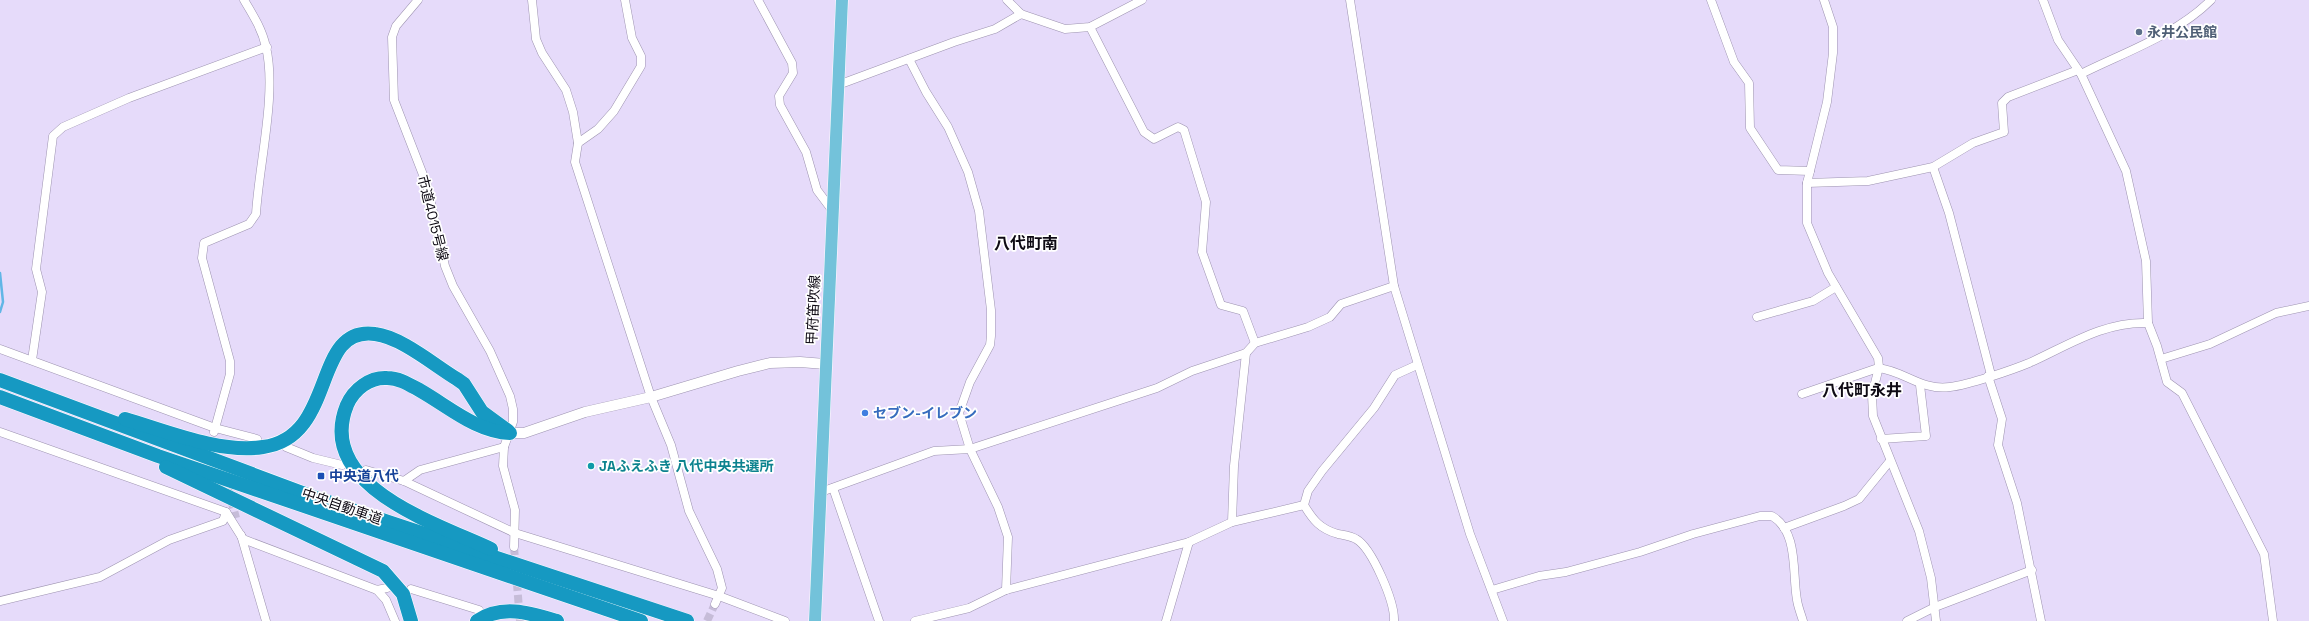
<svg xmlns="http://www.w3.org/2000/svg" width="2309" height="621" font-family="'Space Grotesk','Noto Sans JP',sans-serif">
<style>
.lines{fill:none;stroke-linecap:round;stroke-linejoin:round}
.stream{stroke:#61b6e6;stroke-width:2.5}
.minor-tunnel{stroke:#c6bcd8;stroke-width:8;stroke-dasharray:8 4;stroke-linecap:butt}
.minor-casing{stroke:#9d93b0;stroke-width:9}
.tertiary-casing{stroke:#9d93b0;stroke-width:11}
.primary-casing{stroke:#fff;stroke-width:13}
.motorway-casing{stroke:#fff;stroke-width:15}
.minor{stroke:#fff;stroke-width:8}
.tertiary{stroke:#fff;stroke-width:10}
.primary{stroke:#73c2da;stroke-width:12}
.motorway{stroke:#1699c2;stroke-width:14}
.service-dot{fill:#5c6f8a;stroke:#fff;stroke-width:1.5}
.shop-dot{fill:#3f7fe0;stroke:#fff;stroke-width:1.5}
.culture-dot{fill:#0f9aa8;stroke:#fff;stroke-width:1.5}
.transit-dot{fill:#1a4fb4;stroke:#fff;stroke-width:1.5}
.labels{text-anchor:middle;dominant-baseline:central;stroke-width:3.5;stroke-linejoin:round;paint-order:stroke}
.service-label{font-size:14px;font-weight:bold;fill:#4e5e75;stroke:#fff;text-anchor:start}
.street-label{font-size:14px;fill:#0e0a14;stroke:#fff}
.shop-label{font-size:14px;font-weight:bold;fill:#366cbe;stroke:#fff;text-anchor:start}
.culture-label{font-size:14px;font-weight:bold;fill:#0d838f;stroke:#fff;text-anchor:start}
.transit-label{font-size:14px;font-weight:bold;fill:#164399;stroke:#fff;text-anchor:start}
.quarter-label{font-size:16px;font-weight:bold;fill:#0e0a14;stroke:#fff}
</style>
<rect width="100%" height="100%" fill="#e6dbfa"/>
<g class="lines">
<!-- stream -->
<polyline class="stream" points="0,273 3,302 0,312"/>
<!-- minor-tunnel -->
<g class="minor-tunnel">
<polyline points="225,477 236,518"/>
<polyline points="514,547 520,621"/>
<polyline points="707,621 715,604"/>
</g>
<!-- minor casing -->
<g class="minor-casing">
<g id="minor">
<polyline points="418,0 396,26 392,37 394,100 427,185 445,266 453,286 490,351 510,396 513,409 513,422 504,447 503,466 515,510 514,547"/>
<polyline points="532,0 536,39 542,53 566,90 573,112 578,143"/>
<polyline points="625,0 632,38 641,56 641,66 614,111 598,129 578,143 575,162 651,397 671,445 689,511 717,569 722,588 715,604"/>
<polyline points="758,0 792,63 793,73 779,96 780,105 806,152 817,190 832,210"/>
<polyline points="1007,0 1021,14 1065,29 1090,27 1142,0"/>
<polyline points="1350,0 1394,286 1470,534 1503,621"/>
<polyline points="1711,0 1734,62 1749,83 1750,128 1778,170 1810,171"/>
<polyline points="1824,0 1833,27 1833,53 1827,102 1807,183 1807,223 1828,273 1878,358 1879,367 1872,395 1873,416 1919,531 1931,578 1936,621"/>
<polyline points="2043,0 2058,40 2081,74 2126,171 2146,261 2148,323 2157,346 2167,382 2182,393 2264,554 2273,621"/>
<polyline points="1090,27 1144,132 1154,139 1178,127 1184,130 1206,202 1202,252 1221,305 1243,311 1255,343"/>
<polyline points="909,59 926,92 948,127 968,172 979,211 991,310 991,336 990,345 970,382 959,413 970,449 998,507 1008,537 1006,590"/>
<path d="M2081,74C2125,52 2176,35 2211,0"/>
<polyline points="838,85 954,42 995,29 1021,14"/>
<polyline points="1933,167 1949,213 1991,375"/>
<polyline points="1807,183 1868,181 1933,167 1973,143 2004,132 2002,103 2008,97 2078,70"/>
<polyline points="1757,317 1813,301 1836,287"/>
<polyline points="0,349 215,428 257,439"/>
<polyline points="2161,359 2210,344 2276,313 2309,306"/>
<polyline points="32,360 42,292 36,269 53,136 63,127 129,98 267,47"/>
<polyline points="1988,376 2002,419 1998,445 2017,503 2041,621"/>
<path d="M1802,394L1878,368C1905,371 1921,391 1950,387C1968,385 2012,370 2029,363C2067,346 2104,321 2148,323"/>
<polyline points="0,432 226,512 243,539 377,590 387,588"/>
<path d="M214,432L230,374V361L202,258L204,243L249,224L256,214C259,164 277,93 266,47C262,29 253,15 244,0"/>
<polyline points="1881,439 1926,436 1920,385"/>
<polyline points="286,447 313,458 342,465"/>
<polyline points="366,470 404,481 515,533 719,596 785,621"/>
<polyline points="404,481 420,470 504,447"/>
<polyline points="833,488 879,621"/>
<polyline points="821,492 934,451 970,449 1157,388 1192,371 1246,353 1255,343 1308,327 1330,317 1341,304 1394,286"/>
<polyline points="1232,522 1304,505"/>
<polyline points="1784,528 1844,506 1859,499 1890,461"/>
<polyline points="241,535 266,621"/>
<polyline points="411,589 479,610"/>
<polyline points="377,590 386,600 395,621"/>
<path d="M1492,590L1539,576L1566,572L1640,552L1693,534L1760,516H1772C1799,532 1792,573 1797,600C1798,607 1801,614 1803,621"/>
<polyline points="0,601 100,577 169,540 223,521 226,512"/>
<polyline points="915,621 969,608 1006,590 1189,542 1232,522 1234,466 1246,353"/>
<polyline points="1166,621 1189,542"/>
<path d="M1394,621C1395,602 1372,548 1356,539C1351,536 1343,535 1338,534C1320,529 1313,520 1304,505L1308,491L1322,471L1374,408L1395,375L1417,365"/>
<polyline points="1907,621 1935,607 2032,570"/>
</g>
</g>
<!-- tertiary casing -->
<g class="tertiary-casing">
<polyline id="tertiary" points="510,433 524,433 585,412 651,397 738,371 770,363 800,362 825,364"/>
</g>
<!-- primary casing -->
<g class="primary-casing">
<polyline id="primary" points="815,621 842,0"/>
</g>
<!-- motorway casing -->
<g class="motorway-casing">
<g id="motorway">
<polyline points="0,380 316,498 687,621"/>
<polyline points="0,397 158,456 641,621"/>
<path d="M125,419C166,431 221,454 263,447C338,437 311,325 375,334C401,337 434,365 457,379L464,384L482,412L508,431"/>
<polyline points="166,467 383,571 403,594 411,621"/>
<path d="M491,549C438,524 314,486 347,405C354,389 370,377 387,378C400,378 410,385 421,391C449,407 477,432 510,433"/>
<path d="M477,621C502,604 530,613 557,621"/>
</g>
</g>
<!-- minor -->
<use href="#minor" class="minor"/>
<!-- tertiary -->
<use href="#tertiary" class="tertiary"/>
<!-- primary -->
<use href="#primary" class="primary"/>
<!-- motorway -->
<use href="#motorway" class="motorway"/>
</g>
<!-- markers -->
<circle class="service-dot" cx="2139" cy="32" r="4"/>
<circle class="shop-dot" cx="865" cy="413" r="4"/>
<circle class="culture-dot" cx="591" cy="466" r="4"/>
<rect class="transit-dot" x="317" y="472" width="8" height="8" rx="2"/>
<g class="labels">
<!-- service labels -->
<g class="service-label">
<text x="2147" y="32">永井公民館</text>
</g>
<!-- street labels -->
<g class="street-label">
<text transform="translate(433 218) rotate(76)">市道4015号線</text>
<text transform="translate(813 310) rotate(-87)">甲府笛吹線</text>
<text transform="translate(342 506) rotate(19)">中央自動車道</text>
</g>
<!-- shop labels -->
<g class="shop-label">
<text x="873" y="413">セブン-イレブン</text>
</g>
<!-- culture labels -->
<g class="culture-label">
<text x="599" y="466">JAふえふき 八代中央共選所</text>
</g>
<!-- transit labels -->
<g class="transit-label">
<text x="329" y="476">中央道八代</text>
</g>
<!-- quarter labels -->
<g class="quarter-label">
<text x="1026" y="243">八代町南</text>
<text x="1862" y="390">八代町永井</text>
</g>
</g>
</svg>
